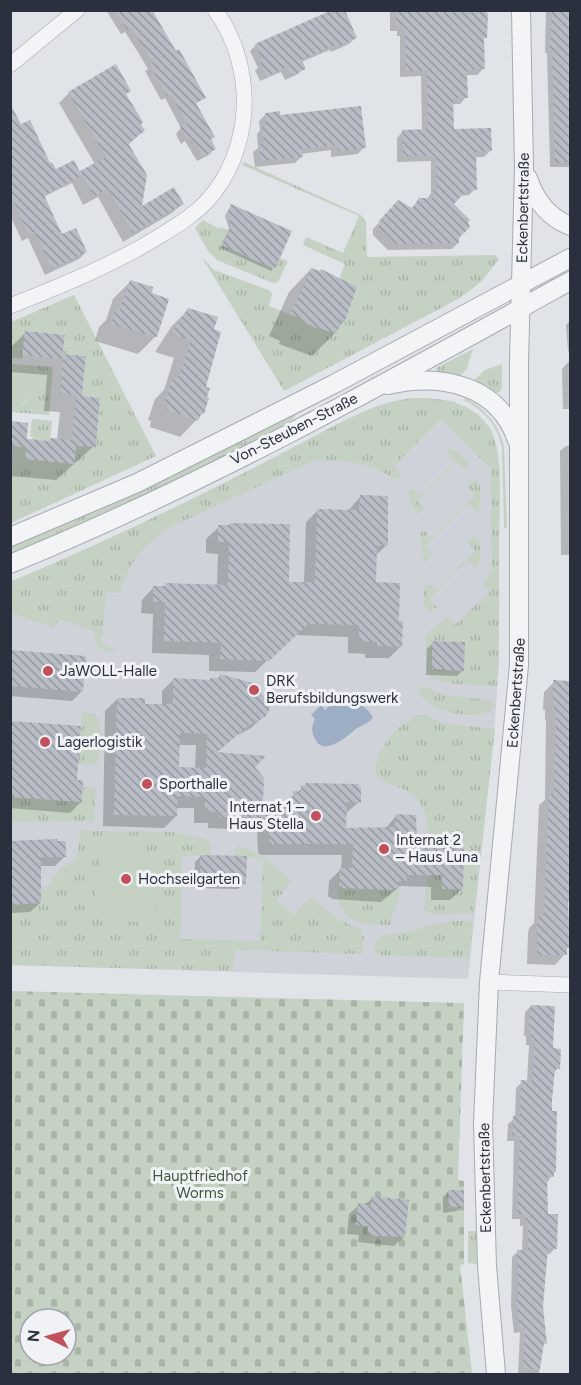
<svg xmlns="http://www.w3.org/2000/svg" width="581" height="1385" font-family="Figtree,sans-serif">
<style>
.built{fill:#cfd2d9}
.grass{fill:url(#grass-tufts)}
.cemetery{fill:url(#cemetery-stones);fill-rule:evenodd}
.park{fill:#c5d1c2}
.water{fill:#9eafc5}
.shadow{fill:#0003;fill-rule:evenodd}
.building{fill:url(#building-back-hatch);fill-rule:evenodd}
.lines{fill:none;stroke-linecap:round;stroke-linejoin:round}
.minor-casing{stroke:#a6aab2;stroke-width:16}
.tertiary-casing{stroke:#a6aab2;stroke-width:20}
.minor{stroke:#f3f4f6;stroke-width:15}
.tertiary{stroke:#f3f4f6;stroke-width:18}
.poi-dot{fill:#c2505c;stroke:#f0f2f5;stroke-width:2}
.labels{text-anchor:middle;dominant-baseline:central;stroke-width:6;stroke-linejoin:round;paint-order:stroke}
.street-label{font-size:15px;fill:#2a303e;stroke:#f0f2f5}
.poi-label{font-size:15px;fill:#2a303e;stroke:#f0f2f5;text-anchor:start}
.park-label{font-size:15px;fill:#3d5839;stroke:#f0f2f5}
</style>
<defs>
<pattern id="grass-tufts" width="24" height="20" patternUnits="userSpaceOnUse" patternTransform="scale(1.5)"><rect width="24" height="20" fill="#c5d1c2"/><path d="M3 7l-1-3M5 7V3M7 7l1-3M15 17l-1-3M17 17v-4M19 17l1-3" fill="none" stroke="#a9b4a8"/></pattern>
<pattern id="cemetery-stones" width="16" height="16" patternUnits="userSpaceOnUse" patternTransform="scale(1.5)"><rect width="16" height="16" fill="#c5d1c2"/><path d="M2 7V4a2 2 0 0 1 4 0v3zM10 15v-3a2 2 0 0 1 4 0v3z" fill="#a9b4a8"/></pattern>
<pattern id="building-back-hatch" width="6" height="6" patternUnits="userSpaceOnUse" patternTransform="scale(1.5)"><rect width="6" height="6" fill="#b8bcc4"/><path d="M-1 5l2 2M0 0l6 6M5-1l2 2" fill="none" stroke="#9699a1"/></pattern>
</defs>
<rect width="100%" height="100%" fill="#e0e3e8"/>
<!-- built -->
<polygon class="built" points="424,398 453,401 476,413 491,429 498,454 499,666 494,734 468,979 11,965 11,582 89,549 181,505 354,416 379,405 399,400"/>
<!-- grass -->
<g class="grass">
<polygon points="244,162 361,215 366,222 367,257 495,255 499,259 482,281 460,298 284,391 203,259 214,270 269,290 272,294 269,306 302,319 301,321 317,329 319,326 336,334 342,320 345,321 357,287 339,279 345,264 303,245 306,237 343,253 359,216 242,165"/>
<polygon points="203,220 219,229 220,227 229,230 222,245 274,269 280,258 288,261 278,282 273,283 217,260 208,251 195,228"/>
<polygon points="74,295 156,456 11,523 11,446 26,447 26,459 74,464 76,445 96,447 100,398 82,396 86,356 63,354 65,335 25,331 22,359 11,358 11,322"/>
<polygon points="473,349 467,368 458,379 437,372 436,368"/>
<polygon points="502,364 502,387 500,392 494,394 470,384 485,370"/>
<path d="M27,365L53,367L49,415L11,412L10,406L24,404C34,394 37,377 27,365Z"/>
<path d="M411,398C441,397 476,402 491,431C504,454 499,512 499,540C499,588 500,638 497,686L452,684L432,679L426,668V634L447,617L455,625L490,591L482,582L492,572L491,469L441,419L394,466L402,475L396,480C371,463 343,458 313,461L164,530L138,554L126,575L119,593L106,592L103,634L100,642L115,650L112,653L98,648L94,639L95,632L59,619L54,628L11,613L10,582C97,545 182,505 266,462C313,439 359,406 411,398Z"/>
<path d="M465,398C486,409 498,424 504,446L507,528H504L502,447C497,425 484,410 464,400Z"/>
<polygon points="297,412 293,419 282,427 122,507 11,556 11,547 118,500"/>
<polygon points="32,419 52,421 50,441 32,440 33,437 30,437"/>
<polygon points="451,449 456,450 469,463 468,467 465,470 456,462 417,501 425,509 421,513 416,513 407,492 412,488 420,496 455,461 447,452"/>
<path d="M472,481H478C482,488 482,506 477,512L468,504L425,547L433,555L427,561H424L420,533L424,530L432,538L475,495L467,487Z"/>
<path d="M473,537L478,538C482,546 481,561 476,568L468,560L429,599L437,607L430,613C421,609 424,593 425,584L428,582L436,590L475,551L467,542Z"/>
<path d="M425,686L443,695L487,700L494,704V708C477,723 429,712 419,692L421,687Z"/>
<path d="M82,711L94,714C106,727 99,749 97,765L78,764Z"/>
<path d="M417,715H425L445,724L495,729L474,913L435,915L426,912L424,908L428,875H442V889H463L464,849L429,843C429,815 424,797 396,786C388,783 381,782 376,775C373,750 397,726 417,715Z"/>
<polygon points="83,787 96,788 94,821 11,822 11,797 82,802"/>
<path d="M80,831L173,832L207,839L210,843L211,855L182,856L180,939L260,941L263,859L235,856V849L239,845L266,859L292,880L276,901L294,915L311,897L338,919L361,930L364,937L362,954L235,950L233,971L11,965V905L41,903V887C54,886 52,878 59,870C64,865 72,864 77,859Z"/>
<path d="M338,873H340L339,886L342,888H349L350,886L355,887V889H366V887L371,888V889L394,890L395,888H399C401,901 392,912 390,925C374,925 347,925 340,906C336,897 338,883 338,873Z"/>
<polygon points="454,921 473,921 469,958 374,955 376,940 383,935 411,932 424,926"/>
<polygon points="468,1231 476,1231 477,1264 468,1263"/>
</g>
<!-- cemetery -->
<path class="cemetery" d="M11,991L464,1003L458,1180L464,1181V1264L460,1265L472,1374H11ZM30,1319H66V1355H30Z"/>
<!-- park -->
<g class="park">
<path d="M11,364L27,365C41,380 32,408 11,406Z"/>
<path d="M123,839C128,840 136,840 140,844C156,855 162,898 154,914C146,928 108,921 100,909C90,894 97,854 110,843C113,840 118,840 123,839Z"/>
</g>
<!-- water -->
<path class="water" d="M346,697C356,700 370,709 373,718C368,723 363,725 357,728C347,736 323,759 314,737C311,731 312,725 315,719L311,715L321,705L325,710L338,698Z"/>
<!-- shadow -->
<g class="shadow">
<polygon points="106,10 150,10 204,97 195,104 214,149 209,155 197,161 185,141 181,144 176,134 181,128 165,98 161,100 145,71 148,69 136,49 125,32 121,34"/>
<polygon points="390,10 485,10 485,38 482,40 483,69 477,75 466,75 466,97 460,104 452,104 453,131 490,151 484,157 475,157 475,189 469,195 460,196 451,204 458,243 452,249 388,250 373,235 373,229 399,202 411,209 420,199 427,199 431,193 431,161 397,162 397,138 403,131 422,131 421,76 400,77 400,36 397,36 397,31 390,31"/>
<polygon points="546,10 570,10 570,167 550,167 547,53 545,53"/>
<polygon points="355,38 349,44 331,52 330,50 301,62 304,68 298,74 285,80 281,72 260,81 255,70 258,68 250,51 256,45"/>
<polygon points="69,93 125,95 143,131 128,145 140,209 182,204 172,213 123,242 98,197 83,205 72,183 43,197 61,236 86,252 79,259 45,275 28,238 22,241 10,215 10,107 20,126 55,171 79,174 95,164 59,103"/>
<polygon points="266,114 279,116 364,147 358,154 331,157 331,150 301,154 302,156 295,163 255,167 253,152 258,148 257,134 260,130 259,121"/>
<polygon points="231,206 273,268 271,271 220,248 229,229 225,216"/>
<polygon points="311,269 344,320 335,333 312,356 279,344 280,341 269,336 289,292"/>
<polygon points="130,282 150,294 167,300 155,337 138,354 95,341 99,327 106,320 113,299"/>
<polygon points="188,310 204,388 203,413 180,437 150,427 151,421 148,420 155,399 164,390 174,358 155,352 171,327"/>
<polygon points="570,320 570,354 568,351 566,325"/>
<polygon points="25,333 62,356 81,397 94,446 56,480 10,476 10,423 25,441 47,443 51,439 57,440 60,412 44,411 47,375 10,372 10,348"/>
<polygon points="570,360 570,409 563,409 562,369"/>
<polygon points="566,446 570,446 570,555 561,555 560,451"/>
<polygon points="360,497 386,546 375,556 375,584 398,622 401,646 389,658 365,658 365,654 348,653 348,637 294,635 255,672 209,671 209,655 152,653 153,614 141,613 142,600 154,587 163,588 166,585 217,586 218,554 206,553 206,539 219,527 228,527 230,524 287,583 304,583 306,522 318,510 348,511"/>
<polygon points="433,643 463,670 457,676 426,675 427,649"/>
<polygon points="10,652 82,691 72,701 10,696"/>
<path d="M220,676L264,716L251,728L236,736L215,754L253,767L262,804H283L306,785L359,802L345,814V829H385L397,815L416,844L462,889L450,900H431V887L400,886L381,902L331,899V897H328L329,881L341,869L342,855H261L258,853L257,830L208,828V823H194V808H176V816L164,828L103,826L105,711L117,699L144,705L162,706V691L174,679L208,681L216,680ZM178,745H196L195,769H178Z"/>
<polygon points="554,682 570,682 567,732 570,732 570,900 567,903 565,954 555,965 527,964 528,934 529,928 534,923 539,805 545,800 546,720 545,719 545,710 543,710 544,692"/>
<polygon points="10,722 75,781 81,802 70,813 10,808"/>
<polygon points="10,843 65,856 55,866 39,866 40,903 30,912 10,913"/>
<polygon points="201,856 245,883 238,889 194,888 195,862"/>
<polygon points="531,1006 558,1068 553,1074 551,1100 554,1172 547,1183 547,1216 555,1248 550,1254 546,1254 542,1307 545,1343 542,1346 539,1374 518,1374 520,1332 514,1333 511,1306 512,1257 518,1251 522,1251 523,1226 520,1226 520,1219 512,1219 514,1141 507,1141 508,1124 515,1118 516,1088 522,1082 527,1082 529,1045 526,1045 526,1036 524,1036 525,1012"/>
<polygon points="449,1191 463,1205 457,1211 443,1213 443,1197"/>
<polygon points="372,1198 404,1237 394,1246 358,1242 359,1235 347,1234 349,1214 359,1205 365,1205"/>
</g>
<!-- building -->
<g class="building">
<polygon points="115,10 152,10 176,51 179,49 206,98 196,103 215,137 211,139 216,149 203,156 191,137 187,139 180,127 187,124 171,94 167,96 150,65 153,63 141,43 131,28 127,30"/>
<polygon points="332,10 345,10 357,38 336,47 335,45 302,60 306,69 291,75 287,67 266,77 260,63 263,62 255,44"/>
<polygon points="396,10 486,10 488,15 487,38 484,38 485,69 467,70 468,98 453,98 454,129 491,128 492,151 476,152 477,190 467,190 454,204 470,220 468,222 470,227 459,238 459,243 395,244 379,229 379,221 398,200 412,208 419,198 433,198 432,190 437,190 436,156 403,156 402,130 428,129 427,71 406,71 405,30 403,30 403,25 396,25"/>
<polygon points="552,10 570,10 570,162 555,163 552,49 550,49"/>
<polygon points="116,64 131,91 126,94 143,122 141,124 145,131 128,143 147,175 142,206 174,187 184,204 133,233 108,188 94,196 80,171 106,157 68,92"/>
<polygon points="10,104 21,124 30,120 50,163 52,162 56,169 74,160 82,176 44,195 62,234 76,228 87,252 52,269 35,232 29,235 10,193"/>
<polygon points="361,106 366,148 338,151 337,145 302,149 303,157 261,161 259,144 264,144 262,126 266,125 265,113 280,111 280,115"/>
<polygon points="231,204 292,231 275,269 222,245 231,225 227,213"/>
<polygon points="311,268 320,271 321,269 357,287 345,321 342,320 336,334 300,321 302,319 291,314"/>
<polygon points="130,280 153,287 152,293 169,299 157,337 111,324 116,308 120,310"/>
<polygon points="188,308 218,317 214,329 221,332 206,387 210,388 207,397 209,398 204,414 201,413 198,421 166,409 168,404 164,403 172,380 175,381 177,376 179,377 191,340 171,334"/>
<polygon points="25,331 65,335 63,354 86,356 82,396 100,398 96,447 76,446 75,464 25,459 26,447 10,446 10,421 28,423 27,439 50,441 50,438 72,440 76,395 60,394 63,359 22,355"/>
<polygon points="360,495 388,496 388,546 377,546 376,582 400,583 399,621 403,621 402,647 377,646 377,642 359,641 359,625 308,624 269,661 220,659 221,643 164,641 165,602 153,602 153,586 165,586 165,583 228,585 229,542 218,542 218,525 230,525 230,523 290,524 289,582 315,582 317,509 359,510"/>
<polygon points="432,641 465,642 464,671 432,669"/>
<polygon points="10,650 86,656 83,692 10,686"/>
<path d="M220,674L253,683L270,705L269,711L265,717L249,725L217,752L266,756L255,767L264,778L263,802H286L287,798H293V791L301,792V785L305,786L306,783L359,784V787H361V803L347,802L346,828L395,827L396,814L416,815L417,842L457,843V848L464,849L463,889H442V875H407V881H399V888H395V890L342,888V886H339L340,868H352L353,844H272V842H269V818L219,817V812L205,811V797L178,796L177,816L114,815L117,698H145V704H173V678L210,680V678H220ZM180,733L207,734L206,768L179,767Z"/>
<polygon points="553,680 570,681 570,901 568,901 570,947 567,948 567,955 537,955 537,923 539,916 544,916 549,794 554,794 556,710 554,710 554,701 553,701"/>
<polygon points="10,721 81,726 77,780 83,780 82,802 10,797"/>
<polygon points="57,839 57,841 66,841 66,857 41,857 41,903 10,905 10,841"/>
<polygon points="200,855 247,856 246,884 200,882"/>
<polygon points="531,1005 555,1006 553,1048 561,1049 560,1069 555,1069 552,1100 552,1111 557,1111 556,1172 554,1172 554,1177 547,1177 548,1214 558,1214 557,1249 548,1248 543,1307 547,1344 544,1343 540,1369 523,1369 525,1327 520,1328 516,1298 518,1298 517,1250 528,1250 528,1221 525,1221 525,1214 517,1214 520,1136 512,1135 513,1116 520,1117 521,1080 532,1081 535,1040 531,1040 531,1030 529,1030"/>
<polygon points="448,1190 464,1190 464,1206 449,1208"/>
<polygon points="372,1196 409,1200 405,1237 376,1236 367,1233 368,1226 356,1225 358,1203 371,1205"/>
</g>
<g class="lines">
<!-- minor casing -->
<g class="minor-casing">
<g id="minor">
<polyline points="10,65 77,10"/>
<path d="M10,306C63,285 115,264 163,234C179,224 194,215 207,201C230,176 242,143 244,110C246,76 236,38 215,10"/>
<polyline points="489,982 570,985"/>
</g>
</g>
<!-- tertiary casing -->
<g class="tertiary-casing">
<g id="tertiary">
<path d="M528,178C535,200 548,217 570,226"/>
<path d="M388,385C440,373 498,384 517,440"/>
<polyline points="10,537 137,483 334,384 570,258"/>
<path d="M10,564C204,485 388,382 570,281"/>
<polyline points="496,1374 487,1266 483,1124 489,982 519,665 519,361 524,168 521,10"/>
</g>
</g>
<!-- minor -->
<use href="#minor" class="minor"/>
<!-- tertiary -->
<use href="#tertiary" class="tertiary"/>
</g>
<!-- markers -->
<g class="poi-dot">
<circle cx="48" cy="671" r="6"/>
<circle cx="254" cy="690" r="6"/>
<circle cx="45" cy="742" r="6"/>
<circle cx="147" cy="784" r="6"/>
<circle cx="316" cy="816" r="6"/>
<circle cx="384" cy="849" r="6"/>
<circle cx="126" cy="879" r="6"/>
</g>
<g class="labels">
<!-- street labels -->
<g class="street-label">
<text transform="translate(523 208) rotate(-89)">Eckenbertstraße</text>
<text transform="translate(294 429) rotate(-27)">Von-Steuben-Straße</text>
<text transform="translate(516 693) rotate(-86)">Eckenbertstraße</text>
<text transform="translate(485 1178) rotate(-91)">Eckenbertstraße</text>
</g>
<!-- poi labels -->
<g class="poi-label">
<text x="60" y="671">JaWOLL-Halle</text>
<text x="266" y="681">DRK<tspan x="266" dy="17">Berufsbildungswerk</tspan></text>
<text x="57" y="742">Lagerlogistik</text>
<text x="159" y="784">Sporthalle</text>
<text x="304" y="807" text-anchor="end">Internat 1 –<tspan x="304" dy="17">Haus Stella</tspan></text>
<text x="396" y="840">Internat 2<tspan x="396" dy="17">– Haus Luna</tspan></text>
<text x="138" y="879">Hochseilgarten</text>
</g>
<!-- park labels -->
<g class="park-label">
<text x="200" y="1176">Hauptfriedhof<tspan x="200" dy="17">Worms</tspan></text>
</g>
</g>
<!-- border -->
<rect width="581" height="1385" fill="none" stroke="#2a303e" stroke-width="24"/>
<!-- north arrow -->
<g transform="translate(48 1337) rotate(275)"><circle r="28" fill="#f0f2f5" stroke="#a1a4ac" stroke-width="1.5"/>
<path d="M0-4.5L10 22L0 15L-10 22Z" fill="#c2505c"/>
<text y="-9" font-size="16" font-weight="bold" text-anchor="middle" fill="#2a303e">N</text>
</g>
</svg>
